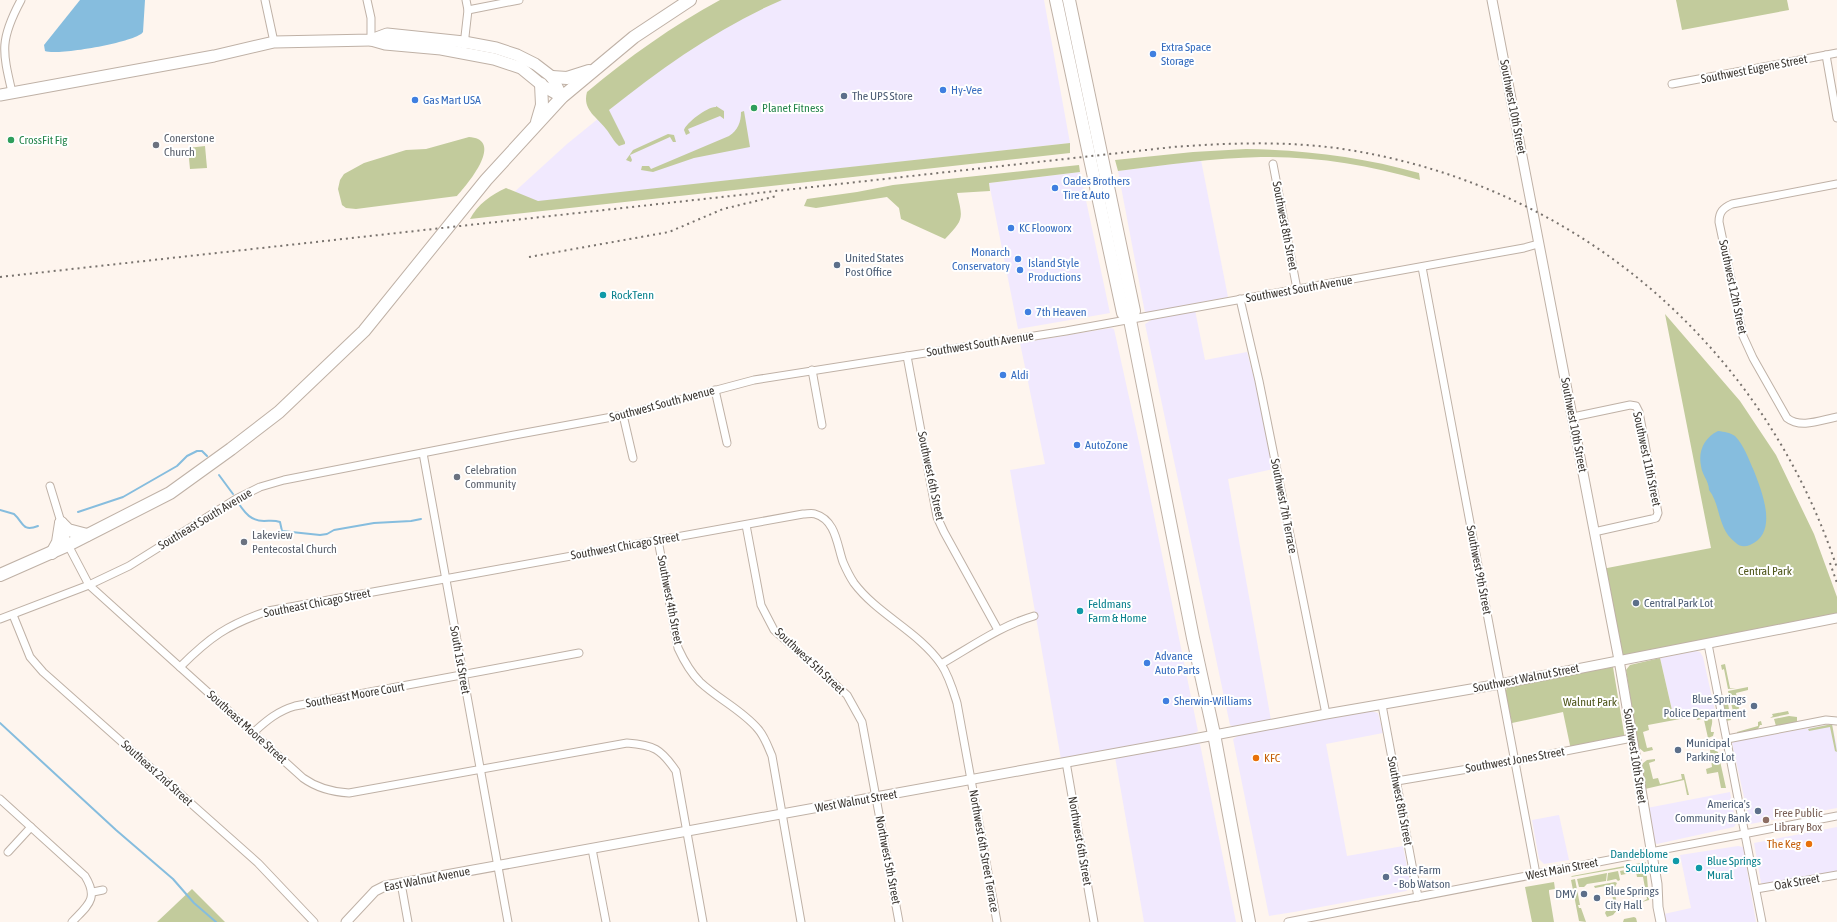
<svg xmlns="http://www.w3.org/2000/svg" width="1837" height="922" font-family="'Asap Condensed',sans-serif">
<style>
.commercial{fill:#f1e9fe}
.green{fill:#c2cb9c}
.water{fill:#86bdde}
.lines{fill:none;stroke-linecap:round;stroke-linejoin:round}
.stream{stroke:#86bdde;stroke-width:2}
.minor-casing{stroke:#bfb1a6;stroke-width:9}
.tertiary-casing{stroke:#bfb1a6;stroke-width:11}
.secondary-casing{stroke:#bfb1a6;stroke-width:13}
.primary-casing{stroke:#bfb1a6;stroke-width:14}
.minor{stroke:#fff;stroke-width:7}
.tertiary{stroke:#fff;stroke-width:9}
.secondary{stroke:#fff;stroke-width:11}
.primary{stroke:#fff;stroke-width:12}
.rail{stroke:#79736e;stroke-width:2;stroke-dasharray:2 4;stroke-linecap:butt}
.shop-dot{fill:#3f7fe0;stroke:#fff;stroke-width:1.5}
.service-dot{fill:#5c6f8a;stroke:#fff;stroke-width:1.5}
.leisure-dot{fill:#2e9e5b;stroke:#fff;stroke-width:1.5}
.worship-dot{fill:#6b7280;stroke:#fff;stroke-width:1.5}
.culture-dot{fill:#0f9aa8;stroke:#fff;stroke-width:1.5}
.food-dot{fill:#e8710a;stroke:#fff;stroke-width:1.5}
.education-dot{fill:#8d6e63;stroke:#fff;stroke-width:1.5}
.labels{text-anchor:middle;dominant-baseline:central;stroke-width:4;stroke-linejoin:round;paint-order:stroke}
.shop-label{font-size:12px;fill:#366cbe;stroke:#fff;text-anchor:start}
.street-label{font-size:12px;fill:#3b3631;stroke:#fff}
.service-label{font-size:12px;fill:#4e5e75;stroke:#fff;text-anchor:start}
.leisure-label{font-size:12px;fill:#27864d;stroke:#fff;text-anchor:start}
.worship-label{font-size:12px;fill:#5b616d;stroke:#fff;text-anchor:start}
.culture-label{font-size:12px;fill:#0d838f;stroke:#fff;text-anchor:start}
.park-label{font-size:12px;fill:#4e561a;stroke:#fff}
.food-label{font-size:12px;fill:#c56008;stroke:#fff;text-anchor:start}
.education-label{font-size:12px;fill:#785e54;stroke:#fff;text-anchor:start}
</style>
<rect width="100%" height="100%" fill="#fef5ee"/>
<!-- commercial -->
<g class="commercial">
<polygon points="781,0 1044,0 1070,143 499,206 567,144 658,70 722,29"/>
<polygon points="1201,160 1228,297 1145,313 1118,171"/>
<polygon points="1080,172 1110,313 1018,329 989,183"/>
<polygon points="1195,310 1205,360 1247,352 1257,389 1273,469 1228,479 1271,720 1234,727 1230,725 1145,324 1153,319 1163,316"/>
<polygon points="1111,328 1114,329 1140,447 1198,731 1190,736 1061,759 1010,470 1045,464 1020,343"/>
<polygon points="1696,651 1700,652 1703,657 1715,711 1674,719 1660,658"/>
<polygon points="1371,711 1378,713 1383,733 1326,744 1347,856 1403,846 1410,883 1409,889 1406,891 1294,912 1269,916 1233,739 1239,735"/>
<polygon points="1832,724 1837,746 1837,808 1750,824 1732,743 1736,741"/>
<polygon points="1190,744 1200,744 1236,922 1144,922 1115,757"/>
<polygon points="1730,792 1736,824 1734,827 1657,844 1654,842 1647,808"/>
<polygon points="1559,815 1569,860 1544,864 1539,859 1532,820"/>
<polygon points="1837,827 1837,872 1766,884 1761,883 1754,843"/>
<polygon points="1738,846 1743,847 1756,922 1666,922 1664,914 1691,908 1680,855"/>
</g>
<!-- green -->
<g class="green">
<path d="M720,0H782C719,27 663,67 609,110L625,142V144L619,146C614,142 611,135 606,129C597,117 582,110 587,92C629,57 672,26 720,0Z"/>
<polygon points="1676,0 1787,0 1789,10 1682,30"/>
<path d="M716,106L724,111V119L720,116L688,129L690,133L686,135L684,130C686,123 708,106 716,107Z"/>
<path d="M744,111L750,147L694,158L653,172L641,170L642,166H649L651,169L729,136C738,130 741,122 741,112Z"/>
<polygon points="668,134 674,135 676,142 673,142 670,137 630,155 632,160 631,162 626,160 633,150"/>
<path d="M469,137C472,137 476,138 478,139C498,149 465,187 457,196L356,209L346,208L342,205L338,189L340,180L344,174L364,163L406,150L426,149Z"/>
<path d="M1070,143V153L470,219C477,205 492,194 506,188L538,201Z"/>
<polygon points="205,146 207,168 190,169 188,148"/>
<path d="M1246,149C1305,150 1362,157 1419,173L1420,180C1369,165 1314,156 1261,157C1213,158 1165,165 1118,171L1115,160L1193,152Z"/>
<path d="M1079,165L1080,172L989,183L990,191L957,193C963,219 964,219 945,239L901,219L899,208L887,197L816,208L804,206L807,199L857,192L893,185Z"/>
<polygon points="1665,314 1740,401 1776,455 1814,534 1837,597 1837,618 1619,660 1602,569 1711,548"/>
<polygon points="1660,658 1674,719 1709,712 1711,714 1702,716 1702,719 1697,720 1696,716 1648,725 1649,730 1643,732 1647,748 1652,747 1653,750 1644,752 1638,747 1626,670 1630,665"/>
<polygon points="1725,664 1730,688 1736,688 1728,689 1724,669 1722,670 1721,665"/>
<polygon points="1613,667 1625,739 1571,750 1563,712 1512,723 1505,692 1508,686"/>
<polygon points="1748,687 1748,690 1736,693 1739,708 1738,710 1733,711 1728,691"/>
<polygon points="1727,698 1731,720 1726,721 1722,700"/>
<polygon points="1788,711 1789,714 1770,718 1773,716 1772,714"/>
<polygon points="1789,716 1797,717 1797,722 1776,726 1774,719"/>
<path d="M1712,719C1713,725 1710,727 1711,732H1714L1713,736L1708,738L1704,720Z"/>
<polygon points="1761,721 1762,725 1760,725 1757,731 1737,734 1737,732 1758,726 1758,722"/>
<polygon points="1832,724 1837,752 1835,751 1830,727 1809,731 1808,729"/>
<polygon points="1710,750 1714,750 1718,752 1726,788 1721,788 1718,772 1707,774 1706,769 1712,767"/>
<polygon points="1655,759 1655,761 1649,763 1653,779 1658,778 1660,784 1682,779 1681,774 1684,774 1689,795 1687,795 1684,780 1645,789 1642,764 1647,760"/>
<polygon points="1646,862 1645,864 1571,877 1572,876"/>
<polygon points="1646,866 1649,900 1642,902 1647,899 1643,877 1637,877 1636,872 1621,875 1620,871"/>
<polygon points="1618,871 1620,880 1618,881 1616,879 1607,881 1608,873"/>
<polygon points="1607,873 1606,881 1587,884 1584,887 1579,887 1577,879"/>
<polygon points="1575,879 1580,905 1578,905 1579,908 1581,908 1586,922 1579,921 1571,880"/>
<polygon points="1554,882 1555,889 1549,890 1549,892 1554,922 1532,922 1525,887"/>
<polygon points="1615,882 1617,883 1614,889 1618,909 1613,915 1607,917 1605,913 1606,911 1615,909 1610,885 1595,888 1594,886"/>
<polygon points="192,889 225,922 157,922"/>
<polygon points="1634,917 1636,918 1637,922 1623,922 1624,919"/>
</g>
<!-- water -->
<g class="water">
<path d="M80,0H145L143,32C137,42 57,56 45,51L44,45Z"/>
<path d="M1718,431C1725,432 1729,432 1735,436C1744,445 1749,460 1754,471C1762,492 1779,533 1750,545C1745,547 1740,547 1736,543C1717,529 1721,505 1709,490C1709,481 1702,475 1701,466C1698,451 1704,438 1718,431Z"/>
</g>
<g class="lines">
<!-- stream -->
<g class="stream">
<polyline points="219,475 233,494"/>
<path d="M239,504C245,513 251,521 264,521C270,521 274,520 280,522L282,531L320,535L327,534L334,530L374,523L411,521L421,519"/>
<path d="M0,510L14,514C24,523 22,532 38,526"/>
<polyline points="78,512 123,497 177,466 187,456 197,451 202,451 207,456"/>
<polyline points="0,723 116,830 173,879 194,903 216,922"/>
</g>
<!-- minor casing -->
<g class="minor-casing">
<g id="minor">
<polyline points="265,0 274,42"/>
<polyline points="367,0 371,18 371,40"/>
<polyline points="468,10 519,0"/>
<polyline points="464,45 468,10 466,0"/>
<polyline points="1826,55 1837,118"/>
<polyline points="1672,84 1837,53"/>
<path d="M12,92C2,50 0,39 21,0"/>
<polyline points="1273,164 1297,289"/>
<path d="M1837,184L1732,204C1723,208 1719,212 1719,222L1743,336L1753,358L1787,418C1801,429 1821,420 1837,417"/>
<polyline points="1422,267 1536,874"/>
<polyline points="1240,299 1259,381 1326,714"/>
<polyline points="907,356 937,517 944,532 998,630"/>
<polyline points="812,370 822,425"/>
<polyline points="715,390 727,443"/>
<polyline points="623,415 633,458"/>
<polyline points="1573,417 1630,405 1636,406 1639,412 1658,513 1656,518 1652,519 1594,532"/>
<polyline points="423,453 508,922"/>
<path d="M50,486L68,545L89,585L303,778C317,788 331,792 349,793L627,743C654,745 661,749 676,771L703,922"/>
<polyline points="746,525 761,605 774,630 847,695 862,722 899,922"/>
<path d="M658,540L678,648C684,661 690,672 700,682C718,699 742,710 758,729C765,737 768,747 772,756L801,922"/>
<polyline points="13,615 30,657 43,672 258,863 314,922"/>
<polyline points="0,619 89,585 129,566 236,499 260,487 284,480 509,436 623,415 754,380 1066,331 1524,248 1538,244"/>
<polyline points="1708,644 1762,922"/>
<path d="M941,664C971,647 1000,626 1034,616"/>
<path d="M180,667C210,637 227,625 268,611L803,514C807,514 812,513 815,514C836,520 837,545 843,562C846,569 850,577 854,583C878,615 918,631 941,664C949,676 953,690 957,703L997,922"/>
<polyline points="1382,705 1418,897"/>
<path d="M254,732C267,720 278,711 295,706L579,653"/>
<polyline points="1727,739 1826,720 1837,721"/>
<polyline points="1066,762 1094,922"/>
<polyline points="1397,781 1515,761 1632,738"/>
<path d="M0,799L85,876C99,899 88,905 72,922"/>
<polyline points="592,849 606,922"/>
<polyline points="8,852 31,827"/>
<polyline points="401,883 408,922"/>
<polyline points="1756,889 1837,875"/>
<polyline points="93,892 103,890"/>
<polyline points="1288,922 1837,816"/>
</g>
</g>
<!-- tertiary casing -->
<g class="tertiary-casing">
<g id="tertiary">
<polyline points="1492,0 1619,660 1657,884 1658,907 1661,922"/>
<polyline points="346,922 375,891 385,886 1183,741 1326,714 1500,684 1837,618"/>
</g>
</g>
<!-- secondary casing -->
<g class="secondary-casing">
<g id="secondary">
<polyline points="371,40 385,44 441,49 494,59 521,68 543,86 562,97"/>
<polyline points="0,95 214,56 274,42 371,40 387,34 464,42 496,48 517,55 535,64 552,77 562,97"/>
</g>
</g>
<!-- primary casing -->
<g class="primary-casing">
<g id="primary">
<polyline points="1056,0 1123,313 1130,320 1193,638 1214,734 1249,922"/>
<polyline points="1069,0 1134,311 1130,320"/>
<polyline points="552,77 567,78 589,71"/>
<polyline points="537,122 542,105 541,84"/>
<polyline points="61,523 68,530 87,535"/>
<polyline points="52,553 58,542 61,523"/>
<polyline points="0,575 68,545 170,493 231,449 279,412 364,331 486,180 562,97 634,37 690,0"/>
</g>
</g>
<!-- minor -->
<use href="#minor" class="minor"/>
<!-- tertiary -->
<use href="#tertiary" class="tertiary"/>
<!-- secondary -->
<use href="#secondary" class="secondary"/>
<!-- primary -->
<use href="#primary" class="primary"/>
<!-- rail -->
<g class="rail">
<polyline points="529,257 669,232 723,209 777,196"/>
<path d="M0,277L1173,147C1228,143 1282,141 1336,148C1572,181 1762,342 1837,568"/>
<polyline points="1830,563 1837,583"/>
</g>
</g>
<!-- markers -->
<g class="shop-dot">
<circle cx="1153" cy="54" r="4"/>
<circle cx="943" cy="90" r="4"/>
<circle cx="415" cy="100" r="4"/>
<circle cx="1055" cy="188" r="4"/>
<circle cx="1011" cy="228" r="4"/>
<circle cx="1018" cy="259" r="4"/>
<circle cx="1020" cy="270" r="4"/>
<circle cx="1028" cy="312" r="4"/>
<circle cx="1003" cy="375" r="4"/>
<circle cx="1077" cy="445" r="4"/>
<circle cx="1147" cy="663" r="4"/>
<circle cx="1166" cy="701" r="4"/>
</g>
<g class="service-dot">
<circle cx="844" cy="96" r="4"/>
<circle cx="837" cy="265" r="4"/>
<circle cx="1636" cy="603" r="4"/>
<circle cx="1754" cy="706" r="4"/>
<circle cx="1678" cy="750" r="4"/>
<circle cx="1758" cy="811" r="4"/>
<circle cx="1386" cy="877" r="4"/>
<circle cx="1584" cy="894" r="4"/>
<circle cx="1597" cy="898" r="4"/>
</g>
<g class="leisure-dot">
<circle cx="754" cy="108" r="4"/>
<circle cx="11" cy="140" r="4"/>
</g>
<g class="worship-dot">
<circle cx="156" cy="145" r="4"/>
<circle cx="457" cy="477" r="4"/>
<circle cx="244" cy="542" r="4"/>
</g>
<g class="culture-dot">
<circle cx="603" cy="295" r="4"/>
<circle cx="1080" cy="611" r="4"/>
<circle cx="1676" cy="861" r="4"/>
<circle cx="1699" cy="868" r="4"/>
</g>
<g class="food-dot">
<circle cx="1256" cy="758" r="4"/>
<circle cx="1809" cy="844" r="4"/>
</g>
<circle class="education-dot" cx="1766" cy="820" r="4"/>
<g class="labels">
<!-- shop labels -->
<g class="shop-label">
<text x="1161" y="47">Extra Space<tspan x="1161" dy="14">Storage</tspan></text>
<text x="951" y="90">Hy-Vee</text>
<text x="423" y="100">Gas Mart USA</text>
<text x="1063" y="181">Oades Brothers<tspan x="1063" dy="14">Tire &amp; Auto</tspan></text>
<text x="1019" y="228">KC Flooworx</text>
<text x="1010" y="252" text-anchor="end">Monarch<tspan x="1010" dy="14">Conservatory</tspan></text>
<text x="1028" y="263">Island Style<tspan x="1028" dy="14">Productions</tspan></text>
<text x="1036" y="312">7th Heaven</text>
<text x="1011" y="375">Aldi</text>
<text x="1085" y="445">AutoZone</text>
<text x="1155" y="656">Advance<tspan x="1155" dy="14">Auto Parts</tspan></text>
<text x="1174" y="701">Sherwin-Williams</text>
</g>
<!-- street labels -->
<g class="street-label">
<text transform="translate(1754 69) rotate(-11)">Southwest Eugene Street</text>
<text transform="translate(1513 107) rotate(79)">Southwest 10th Street</text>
<text transform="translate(1285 226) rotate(79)">Southwest 8th Street</text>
<text transform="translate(1733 287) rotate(78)">Southwest 12th Street</text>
<text transform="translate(1299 289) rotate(-10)">Southwest South Avenue</text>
<text transform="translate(980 344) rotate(-9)">Southwest South Avenue</text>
<text transform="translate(662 404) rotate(-15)">Southwest South Avenue</text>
<text transform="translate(1574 425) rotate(79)">Southwest 10th Street</text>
<text transform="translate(1647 459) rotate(78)">Southwest 11th Street</text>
<text transform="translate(931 476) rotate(78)">Southwest 6th Street</text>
<text transform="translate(1284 506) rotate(79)">Southwest 7th Terrace</text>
<text transform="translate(205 519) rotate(-31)">Southeast South Avenue</text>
<text transform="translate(625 546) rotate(-10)">Southwest Chicago Street</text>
<text transform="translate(1479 570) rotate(79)">Southwest 9th Street</text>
<text transform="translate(670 600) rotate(79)">Southwest 4th Street</text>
<text transform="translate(317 603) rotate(-11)">Southeast Chicago Street</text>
<text transform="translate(460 660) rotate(80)">South 1st Street</text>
<text transform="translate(810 661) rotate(43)">Southwest 5th Street</text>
<text transform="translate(1526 678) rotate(-11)">Southwest Walnut Street</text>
<text transform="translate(355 695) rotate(-10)">Southeast Moore Court</text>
<text transform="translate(247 727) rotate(42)">Southeast Moore Street</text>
<text transform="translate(1635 756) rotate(81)">Southwest 10th Street</text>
<text transform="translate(1515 760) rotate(-10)">Southwest Jones Street</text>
<text transform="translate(157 773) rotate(42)">Southeast 2nd Street</text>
<text transform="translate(856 801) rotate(-10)">West Walnut Street</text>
<text transform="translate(1400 801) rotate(79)">Southwest 8th Street</text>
<text transform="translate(1080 841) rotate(80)">Northwest 6th Street</text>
<text transform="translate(984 851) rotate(80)">Northwest 6th Street Terrace</text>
<text transform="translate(888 860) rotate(79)">Northwest 5th Street</text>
<text transform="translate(1562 869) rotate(-11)">West Main Street</text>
<text transform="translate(427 879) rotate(-11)">East Walnut Avenue</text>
<text transform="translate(1797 882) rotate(-10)">Oak Street</text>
</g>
<!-- service labels -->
<g class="service-label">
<text x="852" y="96">The UPS Store</text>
<text x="845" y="258">United States<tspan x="845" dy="14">Post Office</tspan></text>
<text x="1644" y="603">Central Park Lot</text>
<text x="1746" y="699" text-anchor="end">Blue Springs<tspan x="1746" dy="14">Police Department</tspan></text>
<text x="1686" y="743">Municipal<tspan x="1686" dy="14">Parking Lot</tspan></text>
<text x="1750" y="804" text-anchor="end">America's<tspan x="1750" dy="14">Community Bank</tspan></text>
<text x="1394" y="870">State Farm<tspan x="1394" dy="14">- Bob Watson</tspan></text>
<text x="1605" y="891">Blue Springs<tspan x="1605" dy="14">City Hall</tspan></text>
<text x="1576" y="894" text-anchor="end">DMV</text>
</g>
<!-- leisure labels -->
<g class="leisure-label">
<text x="762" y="108">Planet Fitness</text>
<text x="19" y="140">CrossFit Fig</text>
</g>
<!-- worship labels -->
<g class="worship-label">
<text x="164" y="138">Conerstone<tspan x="164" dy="14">Church</tspan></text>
<text x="465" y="470">Celebration<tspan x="465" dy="14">Community</tspan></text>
<text x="252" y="535">Lakeview<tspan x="252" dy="14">Pentecostal Church</tspan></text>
</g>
<!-- culture labels -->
<g class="culture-label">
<text x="611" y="295">RockTenn</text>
<text x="1088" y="604">Feldmans<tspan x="1088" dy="14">Farm &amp; Home</tspan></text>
<text x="1668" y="854" text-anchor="end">Dandeblome<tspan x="1668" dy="14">Sculpture</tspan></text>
<text x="1707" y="861">Blue Springs<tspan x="1707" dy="14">Mural</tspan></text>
</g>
<!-- park labels -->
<g class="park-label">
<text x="1765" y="571">Central Park</text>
<text x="1590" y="702">Walnut Park</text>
</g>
<!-- food labels -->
<g class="food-label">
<text x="1264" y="758">KFC</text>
<text x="1801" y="844" text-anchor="end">The Keg</text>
</g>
<!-- education labels -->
<g class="education-label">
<text x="1774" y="813">Free Public<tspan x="1774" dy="14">Library Box</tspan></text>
</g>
</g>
</svg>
